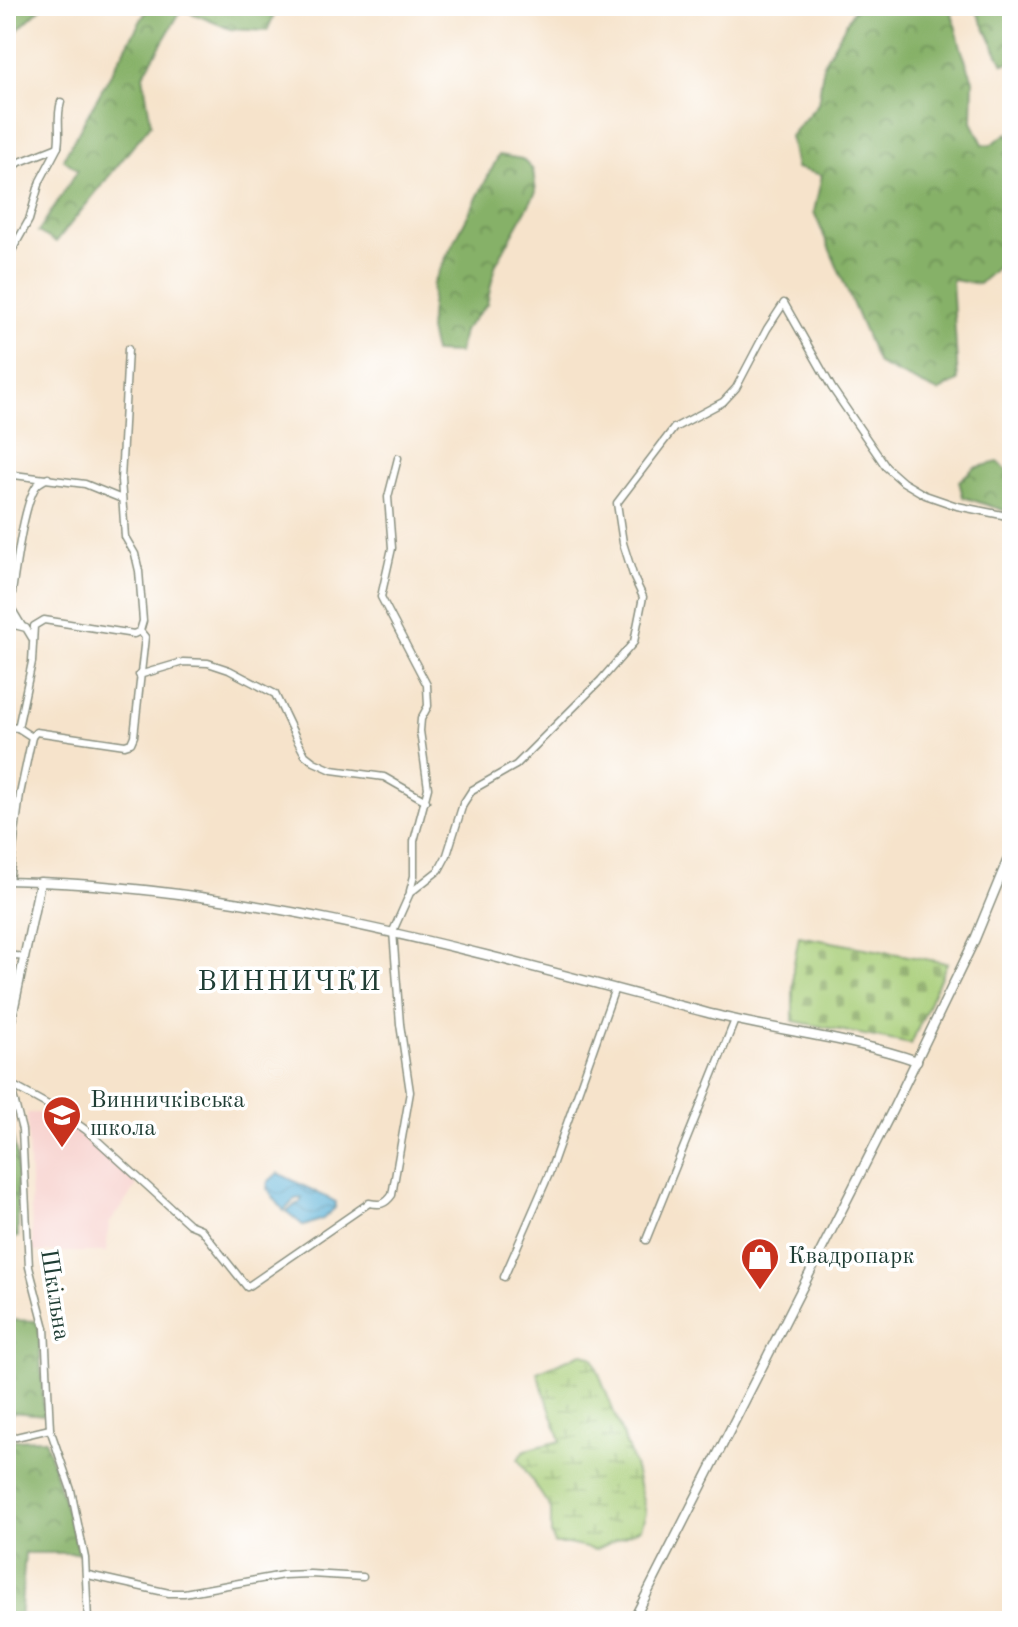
<svg xmlns="http://www.w3.org/2000/svg" width="1018" height="1627" font-family="'Old Standard TT',serif">
<style>
.built{fill:#f7d0cc}
.forest{fill:url(#forest-crowns);stroke:#52774e;stroke-width:2}
.wetland{fill:url(#wetland-marsh);stroke:#648656;stroke-width:2}
.cemetery{fill:url(#cemetery-stones);stroke:#648656;stroke-width:2}
.water{fill:url(#water-waves);stroke:#3c7685;stroke-width:2}
.lines{fill:none;stroke-linecap:round;stroke-linejoin:round}
.street-casing{stroke:#8a9080;stroke-width:9}
.secondary-casing{stroke:#8a9080;stroke-width:11}
.street{stroke:#fff;stroke-width:6}
.secondary{stroke:#fff;stroke-width:8}
.labels{text-anchor:middle;dominant-baseline:central;stroke-width:7;stroke-linejoin:round;paint-order:stroke}
.poi-label{font-size:24px;fill:#1f3d34;stroke:#fff;text-anchor:start}
.street-label{font-size:24px;fill:#1f3d34;stroke:#fff}
.quarter-label{font-size:28px;letter-spacing:2px;fill:#1f3d34;stroke:#fff}
</style>
<defs>
<pattern id="forest-crowns" width="20" height="18" patternUnits="userSpaceOnUse" patternTransform="scale(2)"><rect width="20" height="18" fill="#86b168"/><path d="M2 6a3 3 0 1 1 6 0M12 15a3 3 0 1 1 6 0" fill="none" stroke="#6d9156"/></pattern>
<pattern id="wetland-marsh" width="20" height="14" patternUnits="userSpaceOnUse" patternTransform="scale(2)"><rect width="20" height="14" fill="#a8ce78"/><path d="M1 5h8M5 5V1M11 12h8M15 12V8" fill="none" stroke="#88a863"/></pattern>
<pattern id="cemetery-stones" width="16" height="16" patternUnits="userSpaceOnUse" patternTransform="scale(2)"><rect width="16" height="16" fill="#a8ce78"/><path d="M2 7V4a2 2 0 0 1 4 0v3zM10 15v-3a2 2 0 0 1 4 0v3z" fill="#88a863"/></pattern>
<pattern id="water-waves" width="16" height="10" patternUnits="userSpaceOnUse" patternTransform="scale(2)"><rect width="16" height="10" fill="#5ab0d6"/><path d="M0 5q4-4 8 0t8 0" fill="none" stroke="#4a90ae"/></pattern>
</defs>
<rect width="100%" height="100%" fill="#fff"/>
<filter id="ink" filterUnits="userSpaceOnUse"><feTurbulence type="fractalNoise" baseFrequency=".0125" numOctaves="2"/><feDisplacementMap in="SourceGraphic" scale="16" xChannelSelector="R" yChannelSelector="G"/><feConvolveMatrix kernelMatrix="1 2 1 2 8 2 1 2 1" color-interpolation-filters="sRGB"/></filter>
<filter id="wash" filterUnits="userSpaceOnUse"><feTurbulence type="fractalNoise" baseFrequency=".006" numOctaves="4" result="noise"/><feDisplacementMap in="SourceGraphic" scale="32" xChannelSelector="R" yChannelSelector="G"/><feGaussianBlur stdDeviation="1.8" result="paint"/><feColorMatrix in="noise" values="0 0 0 0 0 0 0 0 0 0 0 0 0 0 0 0 0 1.4 0 .05"/><feComposite in="paint" operator="in"/></filter>
<g filter="url(#wash)">
<rect width="100%" height="100%" fill="#f6e3cb"/>
<!-- built -->
<polygon class="built" points="27,1113 53,1113 137,1185 109,1224 106,1252 33,1252"/>
<!-- forest -->
<g class="forest">
<polygon points="6,6 43,6 6,41"/>
<polygon points="149,6 278,6 267,31 230,29 182,9 143,75 151,124 56,242 38,232 78,170 63,159"/>
<polygon points="856,6 950,6 962,51 973,80 972,122 983,144 990,145 1008,133 1012,142 1012,254 979,284 952,280 958,381 938,392 878,364 814,212 822,175 796,168 790,136 818,104 824,62"/>
<polygon points="974,6 1012,6 1012,61 1003,64"/>
<polygon points="499,155 522,159 533,170 536,192 495,266 487,304 463,331 459,353 434,352 429,330 433,283"/>
<polygon points="998,462 1012,475 1012,513 963,497 959,481 974,468"/>
<polygon points="6,1108 17,1157 18,1237 6,1243"/>
<polygon points="6,1320 38,1321 44,1415 13,1412 6,1425"/>
<polygon points="45,1439 79,1553 25,1553 20,1621 6,1621 6,1440"/>
</g>
<!-- wetland -->
<polygon class="wetland" points="582,1353 593,1358 634,1465 646,1513 641,1528 595,1550 568,1544 555,1544 551,1534 551,1509 518,1459 525,1450 561,1441 537,1372"/>
<!-- cemetery -->
<polygon class="cemetery" points="799,936 947,963 911,1044 793,1021 793,968"/>
<!-- water -->
<polygon class="water" points="278,1173 336,1202 335,1208 323,1219 304,1226 287,1212 296,1204 300,1203 302,1198 295,1199 284,1211 267,1189 268,1182"/>
</g>
<g filter="url(#ink)">
<g class="lines">
<!-- street casing -->
<g class="street-casing">
<g id="street">
<path d="M58,147C61,131 56,118 61,102"/>
<polyline points="6,173 20,162 58,147 40,181 29,220 6,261"/>
<polyline points="398,458 388,497 392,548 381,597 427,685 428,706 421,719 420,731 428,788 414,841 414,876 410,891"/>
<polyline points="6,474 85,484 122,499"/>
<polyline points="6,623 26,628 32,638"/>
<path d="M22,626L10,606C14,581 23,502 37,485C39,483 44,480 48,478"/>
<polyline points="139,675 183,662 208,663 229,670 275,694 297,740 305,755 314,762 332,770 384,777 426,801"/>
<polyline points="6,727 18,728"/>
<polyline points="32,737 36,732 125,745 131,743 134,736 145,637 140,631 143,621 139,571 135,554 125,537 121,480 128,349"/>
<polyline points="7,881 40,882"/>
<polyline points="9,881 20,794 32,737 18,728 32,662 34,626 44,620 134,634 140,631"/>
<polyline points="6,955 25,957"/>
<polyline points="6,1068 22,1130 29,1267 45,1328 50,1429 71,1490 85,1558 88,1621"/>
<path d="M10,1084L59,1111L86,1130L189,1224L201,1229L247,1287L369,1203C380,1205 385,1205 392,1195L410,1092L400,1024L393,931L410,893L439,870L447,855L463,804L472,790L516,765L601,680L634,642L643,597L634,578L623,543L617,503L674,428L723,402L736,388L767,329L784,303L832,388L886,467L903,482L925,495L957,506L1012,517"/>
<polyline points="646,1240 735,1020"/>
<polyline points="504,1277 549,1174 615,988"/>
<polyline points="6,1436 16,1437 50,1429"/>
<polyline points="88,1575 169,1593 184,1593 283,1575 310,1574 363,1577"/>
</g>
</g>
<!-- secondary casing -->
<g class="secondary-casing">
<g id="secondary">
<path d="M6,1045L40,882C267,891 486,955 704,1012C774,1031 848,1037 917,1061"/>
<polyline points="633,1621 892,1111 975,939 1012,849"/>
</g>
</g>
<!-- street -->
<use href="#street" class="street"/>
<!-- secondary -->
<use href="#secondary" class="secondary"/>
</g>
</g>
<!-- icons -->
<defs>
<g id="school-pin" transform="scale(2)"><path d="M0 17L-7.5 6A9.5 9.5 0 1 1 7.5 6Z" fill="#c8321e" stroke="#fff"/><path d="M0-5L7-2L0 1L-7-2ZM-4 1L0 2.5L4 1V4Q0 6-4 4Z" fill="#fff"/></g>
<g id="shop-pin" transform="scale(2)"><path d="M0 17L-7.5 6A9.5 9.5 0 1 1 7.5 6Z" fill="#c8321e" stroke="#fff"/><path d="M-5-2.5h2.3a2.7 3.5 0 0 1 5.4 0H5L5.5 6h-11ZM-1.5-2.5h3a1.5 2.3 0 0 0-3 0Z" fill="#fff"/></g>
</defs>
<g fill-rule="evenodd">
<use href="#school-pin" x="62" y="1115"/>
<use href="#shop-pin" x="760" y="1257"/>
</g>
<g class="labels">
<!-- poi labels -->
<g class="poi-label">
<text x="90" y="1101">Винничківська<tspan x="90" dy="28">школа</tspan></text>
<text x="788" y="1257">Квадропарк</text>
</g>
<!-- street labels -->
<g class="street-label">
<text transform="translate(54 1295) rotate(81)">Шкільна</text>
</g>
<!-- quarter labels -->
<g class="quarter-label">
<text x="290" y="983">ВИННИЧКИ</text>
</g>
</g>
<!-- margin -->
<rect width="1018" height="1627" fill="none" stroke="#fff" stroke-width="32"/>
</svg>
